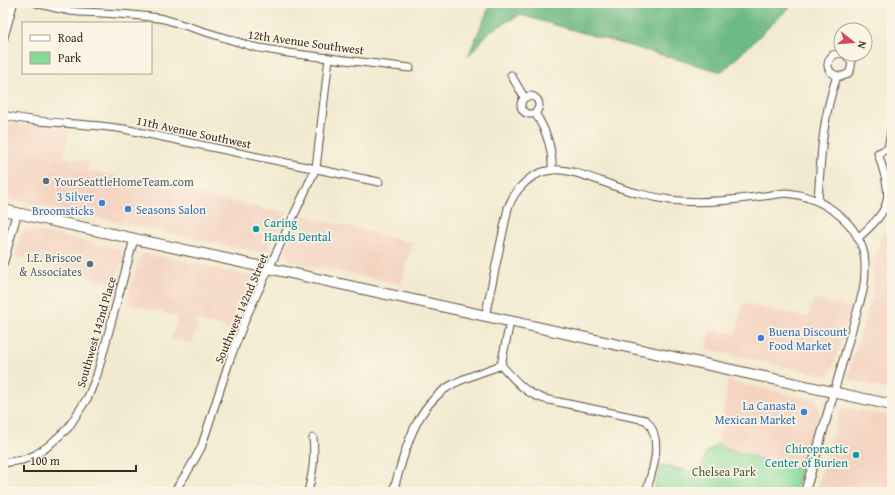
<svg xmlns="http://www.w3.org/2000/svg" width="895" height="495" font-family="'Gentium Book Plus',serif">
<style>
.built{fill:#f4d3c1}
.green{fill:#88da9c;stroke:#62825d}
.forest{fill:#6eba84;stroke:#547251}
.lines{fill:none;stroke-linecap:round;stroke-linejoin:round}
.minor-casing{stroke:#564739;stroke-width:9}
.tertiary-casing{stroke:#564739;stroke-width:10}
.secondary-casing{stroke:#564739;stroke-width:12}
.minor{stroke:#fff;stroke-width:7}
.tertiary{stroke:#fff;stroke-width:8}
.secondary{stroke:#fff;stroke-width:10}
.service-dot{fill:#5c6f8a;stroke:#fcf5e5;stroke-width:1.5}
.shop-dot{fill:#3f7fe0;stroke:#fcf5e5;stroke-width:1.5}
.culture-dot{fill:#0f9aa8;stroke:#fcf5e5;stroke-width:1.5}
.labels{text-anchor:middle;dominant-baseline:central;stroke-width:3.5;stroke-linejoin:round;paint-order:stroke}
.street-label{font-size:12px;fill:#3b2a1e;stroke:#fcf5e5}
.service-label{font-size:12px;fill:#4e5e75;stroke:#fcf5e5;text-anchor:start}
.shop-label{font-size:12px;fill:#366cbe;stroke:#fcf5e5;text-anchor:end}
.culture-label{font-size:12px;fill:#0d838f;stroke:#fcf5e5;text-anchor:start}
.park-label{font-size:12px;fill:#4e563e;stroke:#fcf5e5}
</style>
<rect width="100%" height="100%" fill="#fcf5e5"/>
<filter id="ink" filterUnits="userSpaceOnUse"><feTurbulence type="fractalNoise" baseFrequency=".025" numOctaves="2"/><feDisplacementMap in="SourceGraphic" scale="8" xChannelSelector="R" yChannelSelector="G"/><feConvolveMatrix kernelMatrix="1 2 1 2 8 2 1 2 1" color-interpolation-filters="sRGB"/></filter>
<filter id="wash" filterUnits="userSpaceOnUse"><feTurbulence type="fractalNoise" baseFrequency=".012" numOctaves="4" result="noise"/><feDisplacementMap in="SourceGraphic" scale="16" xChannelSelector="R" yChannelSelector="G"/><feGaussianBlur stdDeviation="0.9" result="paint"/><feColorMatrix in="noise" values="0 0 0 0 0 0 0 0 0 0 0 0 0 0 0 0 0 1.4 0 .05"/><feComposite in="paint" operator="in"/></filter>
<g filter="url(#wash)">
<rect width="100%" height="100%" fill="#f2ead0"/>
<!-- built -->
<g class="built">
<polygon points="3,121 69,130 64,157 89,162 87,170 287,213 268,250 263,253 3,198"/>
<polygon points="302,215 413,243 401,284 292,262 287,256 286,249"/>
<polygon points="26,229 120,249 124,256 115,283 16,256 21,234"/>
<polygon points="883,233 891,236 892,234 892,390 852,381 849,379 848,376 874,289 871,261 877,253"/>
<polygon points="145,253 251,276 254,280 253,286 230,329 198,321 192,344 171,338 178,317 126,303 139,259 140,256"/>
<polygon points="814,298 851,309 831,374 828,376 706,349 710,330 736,334 743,303 808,317"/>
<polygon points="728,381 815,400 818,404 819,409 803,470 726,449 718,444"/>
<polygon points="847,408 892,417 892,478 888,492 882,492 868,488 867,492 816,492 839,414 842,409"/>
</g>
<!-- green -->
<polygon class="green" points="718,444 726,449 800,470 795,492 654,492 660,465 700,473 706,453"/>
<!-- forest -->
<polygon class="forest" points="491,3 794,3 722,72 520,15 490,31 468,56"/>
</g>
<g filter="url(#ink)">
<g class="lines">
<!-- minor casing -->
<g class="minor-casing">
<g id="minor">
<path d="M36,3C50,7 64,11 79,12C107,13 136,14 164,19L254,47L288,53L410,68"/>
<path d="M841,53L833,55C814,74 855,88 851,61L845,54"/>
<polyline points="511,75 524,97"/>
<circle cx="530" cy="105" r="9"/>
<path d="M535,113C546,130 553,150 552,170"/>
<path d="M3,115C43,125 84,122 124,129L379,182"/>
<path d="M818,201C821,156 822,119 837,76"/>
<path d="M858,238C895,205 892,198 878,153L888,149L891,131"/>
<path d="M485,317L508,208C515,189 531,172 552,170C576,168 613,188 637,193C648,196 659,198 670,200C708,205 748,198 786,193C820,196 856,219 864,254C866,266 865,279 863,291L834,392"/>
<path d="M510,322L501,365C517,382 526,395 549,400L646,420C664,439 653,470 646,492"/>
<polyline points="3,463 22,460 35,455 47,447 68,428 88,397 97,375 134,239"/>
<polyline points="174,492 188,471 201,448 230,359 247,315 316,168 329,58"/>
<path d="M308,492C313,471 315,459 313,438"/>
<path d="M393,492C405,452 414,404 455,383C470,376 486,371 501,365"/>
</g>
</g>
<!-- tertiary casing -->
<g class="tertiary-casing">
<g id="tertiary">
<polyline points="3,39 13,3"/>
<polyline points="3,263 17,213"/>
<polyline points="805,492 834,392"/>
</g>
</g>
<!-- secondary casing -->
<g class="secondary-casing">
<polyline id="secondary" points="3,210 892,405"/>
</g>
<!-- minor -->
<use href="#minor" class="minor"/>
<!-- tertiary -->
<use href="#tertiary" class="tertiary"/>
<!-- secondary -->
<use href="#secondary" class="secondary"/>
</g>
</g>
<!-- markers -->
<g class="service-dot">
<circle cx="46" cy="181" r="4"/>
<circle cx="90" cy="264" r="4"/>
</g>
<g class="shop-dot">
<circle cx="102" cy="203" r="4"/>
<circle cx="128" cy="209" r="4"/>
<circle cx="761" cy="338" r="4"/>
<circle cx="804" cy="412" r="4"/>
</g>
<g class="culture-dot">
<circle cx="256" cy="229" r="4"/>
<circle cx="856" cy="455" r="4"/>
</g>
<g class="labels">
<!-- street labels -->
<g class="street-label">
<text transform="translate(306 42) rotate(8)">12th Avenue Southwest</text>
<text transform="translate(194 132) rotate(12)">11th Avenue Southwest</text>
<text transform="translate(241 308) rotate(-67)">Southwest 142nd Street</text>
<text transform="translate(96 332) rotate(-74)">Southwest 142nd Place</text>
</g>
<!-- service labels -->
<g class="service-label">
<text x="54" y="181">YourSeattleHomeTeam.com</text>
<text x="82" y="257" text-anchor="end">I.E. Briscoe<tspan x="82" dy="14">&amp; Associates</tspan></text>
</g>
<!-- shop labels -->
<g class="shop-label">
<text x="94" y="196">3 Silver<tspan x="94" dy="14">Broomsticks</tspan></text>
<text x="136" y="209" text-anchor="start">Seasons Salon</text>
<text x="769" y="331" text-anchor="start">Buena Discount<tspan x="769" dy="14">Food Market</tspan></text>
<text x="796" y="405">La Canasta<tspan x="796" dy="14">Mexican Market</tspan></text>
</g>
<!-- culture labels -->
<g class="culture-label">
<text x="264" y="222">Caring<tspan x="264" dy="14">Hands Dental</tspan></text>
<text x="848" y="448" text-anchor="end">Chiropractic<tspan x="848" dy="14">Center of Burien</tspan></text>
</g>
<!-- park labels -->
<g class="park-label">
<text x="724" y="471">Chelsea Park</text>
</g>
</g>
<!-- margin -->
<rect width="895" height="495" fill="none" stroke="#fcf5e5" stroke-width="16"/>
<!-- legend -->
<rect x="22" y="22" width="130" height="52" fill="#fcf5e5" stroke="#afa495"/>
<rect x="30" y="35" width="20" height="6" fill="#ffffff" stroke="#afa495"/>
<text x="58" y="42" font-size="12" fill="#3b2a1e">Road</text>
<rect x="30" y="52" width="20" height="12" fill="#88da9c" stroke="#afa495"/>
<text x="58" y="62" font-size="12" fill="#3b2a1e">Park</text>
<!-- north arrow -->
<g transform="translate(853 42) rotate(107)"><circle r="19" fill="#fcf5e5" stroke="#afa495"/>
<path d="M0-3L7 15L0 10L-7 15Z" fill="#d1495b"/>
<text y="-6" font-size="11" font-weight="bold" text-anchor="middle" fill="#3b2a1e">N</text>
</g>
<!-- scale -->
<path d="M24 465v6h112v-6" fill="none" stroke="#3b2a1e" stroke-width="2"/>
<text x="30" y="465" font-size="12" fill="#3b2a1e" stroke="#fcf5e5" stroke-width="3" paint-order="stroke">100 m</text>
</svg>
